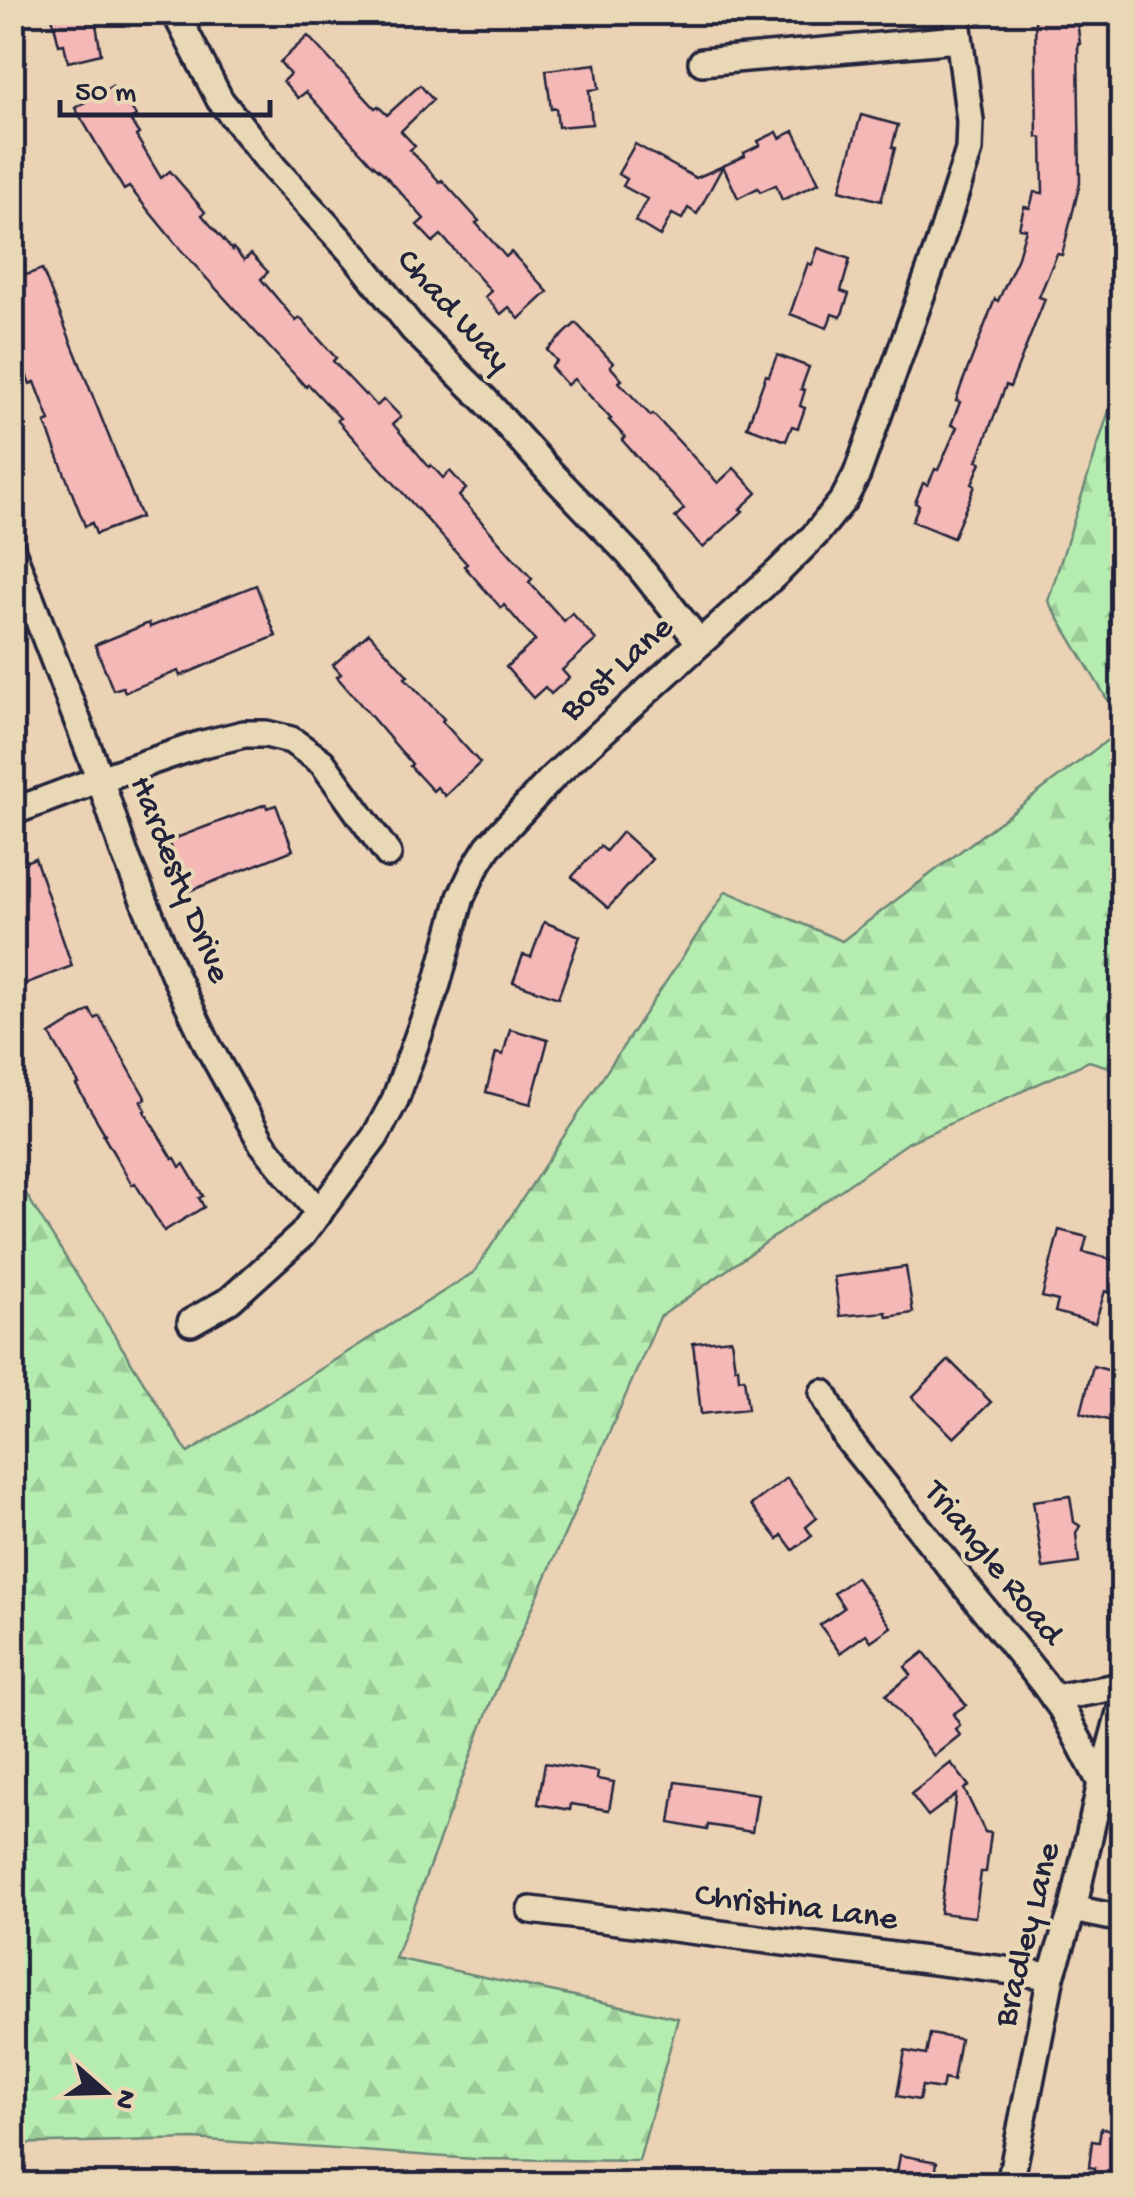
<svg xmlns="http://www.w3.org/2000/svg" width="1135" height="2197" font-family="'Gochi Hand',sans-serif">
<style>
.forest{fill:url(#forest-firs);stroke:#6c8876;stroke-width:2.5}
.building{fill:#f4b8b6;stroke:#22223b;stroke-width:2.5}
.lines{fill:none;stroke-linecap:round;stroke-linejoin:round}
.street-casing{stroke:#22223b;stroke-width:32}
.street{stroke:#e9d8b5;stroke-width:25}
.labels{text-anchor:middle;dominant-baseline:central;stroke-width:8;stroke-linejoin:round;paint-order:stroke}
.street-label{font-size:35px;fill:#22223b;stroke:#e9d8b5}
</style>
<defs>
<pattern id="forest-firs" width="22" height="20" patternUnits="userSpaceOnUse" patternTransform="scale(2.5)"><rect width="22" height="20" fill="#b5edb0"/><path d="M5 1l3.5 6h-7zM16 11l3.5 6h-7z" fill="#9bcb98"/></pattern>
</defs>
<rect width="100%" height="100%" fill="#ebd2b5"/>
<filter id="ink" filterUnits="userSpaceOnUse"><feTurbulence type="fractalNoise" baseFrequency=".01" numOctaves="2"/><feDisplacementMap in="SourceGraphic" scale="20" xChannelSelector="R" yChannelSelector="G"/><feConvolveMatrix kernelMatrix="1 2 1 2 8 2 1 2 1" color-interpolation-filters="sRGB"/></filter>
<g filter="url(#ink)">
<!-- forest -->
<g class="forest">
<polygon points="1122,370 1122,724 1048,601"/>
<polygon points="1122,729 1122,1071 1089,1061 909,1142 660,1317 491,1702 395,1958 678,2018 639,2161 474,2159 194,2139 13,2144 13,1173 188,1453 474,1272 726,891 842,941"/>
</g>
<!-- building -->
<g class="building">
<polygon points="51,12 94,12 101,54 68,62 64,44 59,45"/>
<polygon points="1035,12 1076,12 1080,44 1078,44 1080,183 1062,255 1057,254 1039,297 1045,299 1010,387 1006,385 977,461 981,462 972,484 975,486 953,538 912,521 919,505 915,503 923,483 928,485 935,469 938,470 957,427 951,425 960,402 956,401 961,386 995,299 998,301 1017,260 1026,229 1019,228 1024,207 1030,208 1034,192 1043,193 1042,138 1037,137"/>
<polygon points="308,36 375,108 378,106 387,115 420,85 433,100 401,131 415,146 410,150 440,182 442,180 479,221 476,223 506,257 511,252 548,292 519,319 509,307 501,314 485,297 491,291 441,235 433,242 417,225 424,219 384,174 371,163 306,92 298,98 283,81 290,74 280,62"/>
<polygon points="596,64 599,89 589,90 592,124 558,127 556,108 551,109 546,70"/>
<polygon points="112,86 121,101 126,98 136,116 130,120 139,134 136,136 161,178 170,171 205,212 202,215 232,250 233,248 244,260 251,254 268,272 261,279 296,321 300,318 336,358 333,361 365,395 366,394 377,406 384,399 401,417 393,424 429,467 431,465 443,478 450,471 466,489 459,496 532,579 529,582 564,621 572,613 596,640 562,670 569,678 551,694 545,687 533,698 506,667 535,641 504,605 501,608 464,566 467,564 337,420 340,418 308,384 306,387 269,347 180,249 129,187 124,190 75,108"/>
<polygon points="861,115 898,125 892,147 895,148 881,201 840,190"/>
<polygon points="794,131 819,183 782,200 776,185 760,192 758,188 738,198 723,166 745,156 744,153 760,145 758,141 777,132 780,138"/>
<polygon points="635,144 696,178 723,166 697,214 688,208 682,219 672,214 660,236 635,221 647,199 623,186 627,179 618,174"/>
<polygon points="818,248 850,259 841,291 849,294 841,317 832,314 827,328 790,314 808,263 812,265"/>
<polygon points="42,269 141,517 96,534 92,523 85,526 45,423 50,421 35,382 30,384 12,339 12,280"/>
<polygon points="576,323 613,363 610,366 622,380 619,382 651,416 653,414 718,483 734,468 757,493 740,509 743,511 703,548 675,517 684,509 622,440 625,437 609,420 611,419 574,379 567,385 551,367 557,361 547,350"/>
<polygon points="777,355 809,367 801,389 805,390 800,406 805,408 798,428 792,426 786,441 747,427 766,375 769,376"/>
<polygon points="256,585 276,636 180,676 178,671 125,692 123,687 113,690 95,645 149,623 150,627"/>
<polygon points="369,633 408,676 405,678 444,719 442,721 480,763 445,796 437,787 433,791 410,766 412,764 337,677 341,674 333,665"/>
<polygon points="266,804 267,808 276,805 293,850 187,892 168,841"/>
<polygon points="622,832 652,859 608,908 572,877 600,846 606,851"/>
<polygon points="35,858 72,966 22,985 12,959 12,867"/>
<polygon points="544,922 580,936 558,998 513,982 523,955 531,957"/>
<polygon points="90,1010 95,1019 99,1016 146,1099 141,1101 146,1110 144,1111 159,1136 173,1159 175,1158 180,1167 184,1164 203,1196 199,1198 204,1207 164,1231 135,1183 132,1185 103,1135 105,1134 76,1085 79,1084 50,1035"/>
<polygon points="510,1029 548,1040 531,1104 486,1092 496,1053 503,1055"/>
<polygon points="1059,1230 1087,1237 1083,1252 1122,1262 1114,1293 1105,1291 1095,1323 1055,1312 1058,1301 1042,1297"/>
<polygon points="906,1267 913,1313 887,1317 886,1312 840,1316 834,1277"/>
<polygon points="731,1339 735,1368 738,1367 739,1379 744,1378 748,1409 701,1414 693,1343"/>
<polygon points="949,1360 991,1402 954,1438 912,1397"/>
<polygon points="1093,1366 1122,1374 1122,1410 1119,1423 1081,1413"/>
<polygon points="787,1478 817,1518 806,1527 812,1536 793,1550 782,1535 778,1539 751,1505"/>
<polygon points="1070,1496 1074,1522 1080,1526 1076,1533 1079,1563 1043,1568 1033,1501"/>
<polygon points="856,1577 891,1627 871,1641 866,1634 840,1653 820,1625 844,1608 834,1593"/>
<polygon points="924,1652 966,1705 953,1714 960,1725 955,1729 960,1735 934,1756 886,1695 911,1675 905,1667"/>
<polygon points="545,1763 598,1772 597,1779 614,1782 609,1810 571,1804 570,1810 538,1804"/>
<polygon points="951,1763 969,1786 964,1789 985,1832 991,1833 986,1872 981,1872 975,1917 940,1913 956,1795 928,1816 911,1794"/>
<polygon points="676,1782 758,1794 752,1832 708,1825 707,1830 670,1823"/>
<polygon points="930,2034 960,2039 953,2081 944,2079 942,2089 922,2086 919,2100 897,2096 905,2051 926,2055"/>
<polygon points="1101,2128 1122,2131 1118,2184 1094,2181 1095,2168 1089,2167 1092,2141 1099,2142"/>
<polygon points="900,2155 937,2162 934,2184 895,2184"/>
</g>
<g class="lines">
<!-- street casing -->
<g class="street-casing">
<g id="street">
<polyline points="175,12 220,100 275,169 357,258 413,329 485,400 548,470 629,554 700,643"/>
<polyline points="702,62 958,39"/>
<polyline points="12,551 100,779 124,852 175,976 207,1044 262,1143 319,1213"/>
<polyline points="12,812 100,779 199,745 244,734 266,734 291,740 322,762 388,854"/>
<polyline points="191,1322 230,1300 302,1235 375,1137 395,1100 437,984 461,897 475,868 488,847 554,776 778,572 815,535 844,499 857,474 939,245 969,150 970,121 956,12"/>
<polyline points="823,1393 846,1437 1044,1684 1062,1709 1101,1783"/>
<polyline points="1054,1698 1122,1686"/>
<polyline points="1073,1909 1122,1919"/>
<polyline points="531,1910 1051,1976"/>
<polyline points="1010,2184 1051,1976 1073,1909 1101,1783 1122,1705"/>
</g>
</g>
<!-- street -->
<use href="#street" class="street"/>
</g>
</g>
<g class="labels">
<!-- street labels -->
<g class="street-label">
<text transform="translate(452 312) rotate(48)">Chad Way</text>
<text transform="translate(618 670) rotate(-42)">Bost Lane</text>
<text transform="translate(178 880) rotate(68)">Hardesty Drive</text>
<text transform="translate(992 1564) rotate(51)">Triangle Road</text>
<text transform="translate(796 1909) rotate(7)">Christina Lane</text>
<text transform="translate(1029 1935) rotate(-76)">Bradley Lane</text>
</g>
</g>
<!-- margin -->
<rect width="1135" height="2197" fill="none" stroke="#e9d8b5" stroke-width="50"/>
<rect x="25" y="25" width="1085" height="2147" fill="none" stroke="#22223b" stroke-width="4" filter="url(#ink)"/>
<!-- north arrow -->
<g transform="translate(105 2092) rotate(110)" stroke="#e9d8b5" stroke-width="8" paint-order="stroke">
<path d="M0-8L18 38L0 25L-18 38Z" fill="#22223b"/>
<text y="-15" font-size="28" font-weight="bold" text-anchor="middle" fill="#22223b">N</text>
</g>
<!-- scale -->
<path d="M60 100v15h210v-15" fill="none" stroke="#22223b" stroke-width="5"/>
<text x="75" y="100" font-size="30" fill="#22223b" stroke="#e9d8b5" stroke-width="8" paint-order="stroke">50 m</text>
</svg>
